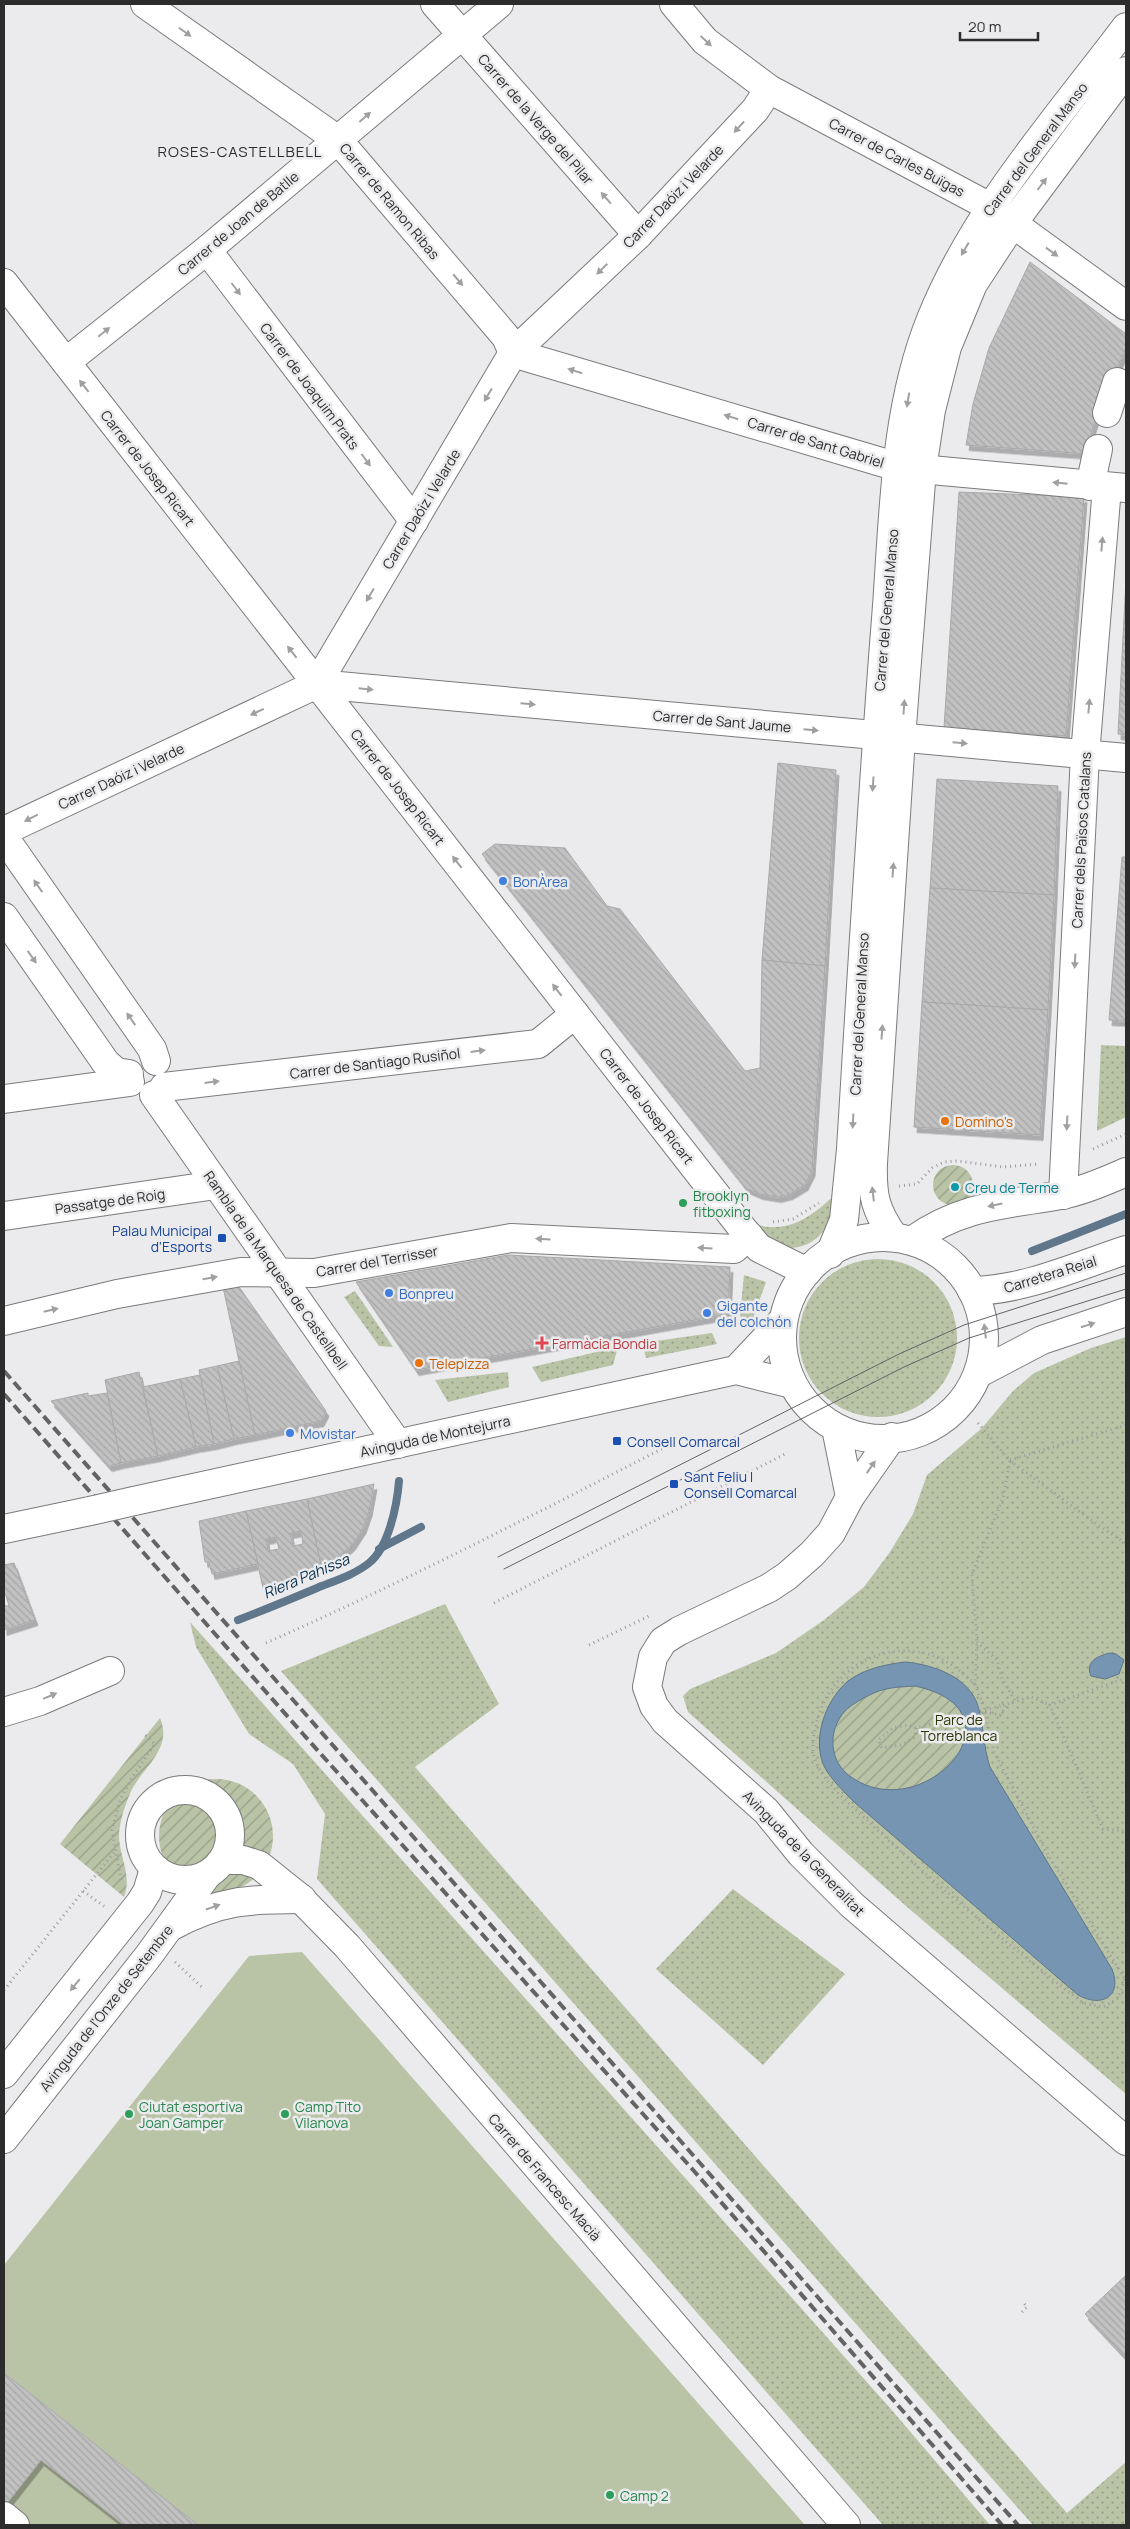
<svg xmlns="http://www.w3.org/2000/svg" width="1130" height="2529" font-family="Manrope,sans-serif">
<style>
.grass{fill:url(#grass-dots)}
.garden{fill:url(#garden-furrows)}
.pitch{fill:#b9c3a6}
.water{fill:#7595b3;stroke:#5f768b;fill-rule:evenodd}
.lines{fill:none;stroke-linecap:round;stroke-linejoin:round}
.stream{stroke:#5f768b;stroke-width:8}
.building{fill:url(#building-back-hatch);stroke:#aaa8a9;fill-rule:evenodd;filter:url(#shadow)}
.minor-casing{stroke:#7b7b7c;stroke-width:30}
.major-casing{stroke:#7b7b7c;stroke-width:30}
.path{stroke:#9b9b9c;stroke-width:3;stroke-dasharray:1 4;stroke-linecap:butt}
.minor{stroke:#fff;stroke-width:28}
.major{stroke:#fff;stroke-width:28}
.tram{stroke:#636364;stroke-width:1}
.rail{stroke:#636364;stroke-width:4;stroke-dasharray:10 5;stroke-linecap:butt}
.major-bridge-casing{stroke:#7b7b7c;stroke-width:30;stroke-linecap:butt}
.path-bridge{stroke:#9b9b9c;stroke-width:3;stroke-dasharray:1 4;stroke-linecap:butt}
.major-bridge{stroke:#fff;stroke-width:28}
.oneway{fill:#a0a0a0}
.shop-dot{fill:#3f7fe0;stroke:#ebebed;stroke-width:2}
.food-dot{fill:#e8710a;stroke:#ebebed;stroke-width:2}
.culture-dot{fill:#0f9aa8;stroke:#ebebed;stroke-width:2}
.leisure-dot{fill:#2e9e5b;stroke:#ebebed;stroke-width:2}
.transit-dot{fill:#1a4fb4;stroke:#ebebed;stroke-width:2}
.health-dot{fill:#e0444e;stroke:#ebebed;stroke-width:2}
.labels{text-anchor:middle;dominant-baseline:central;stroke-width:5;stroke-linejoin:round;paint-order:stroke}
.street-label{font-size:14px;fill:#2c2c2d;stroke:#ebebed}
.shop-label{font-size:14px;fill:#366cbe;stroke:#ebebed;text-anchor:start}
.food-label{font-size:14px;fill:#c56008;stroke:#ebebed;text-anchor:start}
.culture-label{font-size:14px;fill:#0d838f;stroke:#ebebed;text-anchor:start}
.leisure-label{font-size:14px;fill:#27864d;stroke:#ebebed;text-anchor:start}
.transit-label{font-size:14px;fill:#164399;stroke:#ebebed;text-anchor:start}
.health-label{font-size:14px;fill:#be3a42;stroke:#ebebed;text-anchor:start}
.park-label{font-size:14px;fill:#2b3607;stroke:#ebebed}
.neighbourhood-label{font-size:15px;letter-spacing:1px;fill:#2c2c2d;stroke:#ebebed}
.water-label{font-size:15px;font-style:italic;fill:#072f4d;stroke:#ebebed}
</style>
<defs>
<pattern id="grass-dots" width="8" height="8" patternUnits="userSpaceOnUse" patternTransform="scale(1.25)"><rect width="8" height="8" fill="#b9c3a6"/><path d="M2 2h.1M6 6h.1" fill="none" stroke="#979f88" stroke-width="1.8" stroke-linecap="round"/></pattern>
<pattern id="garden-furrows" width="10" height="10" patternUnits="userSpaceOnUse" patternTransform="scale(1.25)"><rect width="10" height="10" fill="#b9c3a6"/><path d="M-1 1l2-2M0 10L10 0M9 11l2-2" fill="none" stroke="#979f88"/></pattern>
<pattern id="building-back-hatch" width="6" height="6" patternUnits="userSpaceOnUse" patternTransform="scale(1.25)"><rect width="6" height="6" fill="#c2c1c1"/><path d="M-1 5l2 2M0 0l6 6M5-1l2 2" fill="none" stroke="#a7a6a6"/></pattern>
<filter id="shadow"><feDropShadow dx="3" dy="5.5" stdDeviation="0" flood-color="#0004"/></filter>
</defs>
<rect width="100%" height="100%" fill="#ebebed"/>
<!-- grass -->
<g class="grass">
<polygon points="1101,1045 1126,1046 1126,1117 1097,1131"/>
<path d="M830,1199L833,1200C830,1234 812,1251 777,1248L755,1224C784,1234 809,1219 830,1199Z"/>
<circle cx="878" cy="1338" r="79"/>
<polygon points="744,1275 766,1282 751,1324 740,1316"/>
<polygon points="355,1291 393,1347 379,1346 344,1297"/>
<polygon points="712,1333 717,1344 646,1358 642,1343"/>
<polygon points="1126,1337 1126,2094 906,1906 688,1712 683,1696 690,1689 776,1653 824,1620 864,1587 890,1552 913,1514 927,1475 982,1428 1013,1391 1034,1373 1091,1348"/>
<polygon points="618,1347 613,1365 541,1382 532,1367"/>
<polygon points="508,1372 509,1387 448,1402 435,1380"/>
<polygon points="445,1604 499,1704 415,1767 1067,2513 1126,2462 1126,2525 1033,2525 281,1671"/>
<polygon points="190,1622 890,2408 990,2525 883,2525 317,1879 325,1814 293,1764 249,1734 196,1647"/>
<polygon points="733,1889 845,1974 763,2065 656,1969"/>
</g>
<!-- garden -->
<g class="garden">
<circle cx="953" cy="1185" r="20"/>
<path d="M915,1686C1030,1711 924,1828 852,1777C811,1748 841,1705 877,1691C889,1687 902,1687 915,1686Z"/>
<path d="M160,1718C174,1751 139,1769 129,1796C124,1808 119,1824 119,1837C120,1859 132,1875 124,1897L60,1844Z"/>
<circle cx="216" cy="1836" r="57"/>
</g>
<!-- pitch -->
<g class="pitch">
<polygon points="302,1952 805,2525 198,2525 4,2373 4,2265 249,1956"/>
<polygon points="41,2460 124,2525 4,2525 4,2507"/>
</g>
<!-- water -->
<g class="water">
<path d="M1109,1653L1116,1654L1124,1660L1119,1674L1105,1679L1091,1676C1085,1662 1096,1657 1109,1653Z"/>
<path d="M906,1662C934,1665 969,1677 978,1706C984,1726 983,1746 990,1767L1112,1969C1123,1997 1101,2008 1078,1995L854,1802C845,1793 835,1783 828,1773C809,1746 824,1701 848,1681C864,1669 886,1664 906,1662ZM915,1686C1030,1711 924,1828 851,1777C829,1762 827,1731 845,1711C852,1704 865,1697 874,1693C887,1687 901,1687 915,1686Z"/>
</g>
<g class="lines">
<!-- stream -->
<g class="stream">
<polyline points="1032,1251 1126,1214"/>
<polyline points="379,1549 421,1527"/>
<path d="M238,1620C264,1610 291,1599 317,1588C334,1581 354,1575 369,1563C389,1547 397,1505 399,1481"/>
</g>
</g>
<!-- building -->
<g class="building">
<polygon points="1030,262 1126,334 1126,348 1101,404 1092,430 1088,454 966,445 973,404 989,348"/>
<polygon points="959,492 1084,497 1066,736 944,728"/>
<polygon points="1126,579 1126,735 1118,734"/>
<polygon points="778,763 836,770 825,966 762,960"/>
<polygon points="937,779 1058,786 1054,895 930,888"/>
<polygon points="495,844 565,848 607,906 620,909 745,1071 760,1068 762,960 825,966 812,1171 805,1185 790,1194 778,1197 760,1194 746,1188 482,854"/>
<polygon points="1122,857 1126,857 1126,1021 1109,1020"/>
<polygon points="930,888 1054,895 1048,1010 922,1002"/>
<polygon points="922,1002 1048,1010 1040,1135 914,1127"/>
<polygon points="508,1255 730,1267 728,1314 416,1370 356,1282"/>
<polygon points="237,1284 326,1411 321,1421 255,1435 223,1287"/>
<polygon points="239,1361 255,1435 234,1439 217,1366"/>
<polygon points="217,1366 234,1439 214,1444 199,1370"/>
<polygon points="139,1372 158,1456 121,1463 105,1380"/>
<polygon points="200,1375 214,1444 196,1447 180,1379"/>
<polygon points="180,1379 196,1447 158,1456 143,1387"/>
<polygon points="88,1393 88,1396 107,1393 121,1463 109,1466 51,1401"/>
<polygon points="374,1484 369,1511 363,1528 352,1545 337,1558 321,1566 307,1499"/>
<path d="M307,1499L321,1566L263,1588L246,1511ZM301,1531L303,1544L293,1546L290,1533ZM276,1537L279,1549L268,1551L266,1539Z"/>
<polygon points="246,1511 258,1564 212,1574 209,1562 205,1562 199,1521"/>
<polygon points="14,1563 35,1620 4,1630 4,1602 5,1606 9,1606 6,1595 4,1595 4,1565"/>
<polygon points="1126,2275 1126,2358 1085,2314"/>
<polygon points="4,2373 198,2525 124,2525 41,2460 4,2507"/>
</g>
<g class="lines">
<!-- minor casing -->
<g class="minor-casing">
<g id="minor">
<polyline points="145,4 338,140 506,337 513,353"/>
<polyline points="435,4 638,235"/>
<polyline points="674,4 705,41 769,89 990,207 1126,306"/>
<polyline points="207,250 414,521"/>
<polyline points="4,283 742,1228 759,1248 807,1272"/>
<polyline points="513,353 898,467 1126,488"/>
<polyline points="66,362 207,250 499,4"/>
<polyline points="1107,413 1117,382"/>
<polyline points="1090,486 1098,449"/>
<polyline points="317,684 1126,758"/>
<polyline points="4,831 317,684 513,353 638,235 755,110 769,89"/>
<polyline points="4,837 152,1049 156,1061"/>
<polyline points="4,917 106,1063 116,1072 129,1074"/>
<polyline points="164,1087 538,1044 575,1014"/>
<polyline points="154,1095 398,1444"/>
<polyline points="4,1099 130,1082"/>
<polyline points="1063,1195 1085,755 1107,487"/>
<polyline points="4,1216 216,1185"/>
<path d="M894,1237C875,1210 872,1196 873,1163L901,738L922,469L931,410L947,347L973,284L1013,223L1126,71"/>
<path d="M913,1240C963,1205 1004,1205 1061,1195C1083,1191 1106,1181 1126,1172"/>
<path d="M830,1254L844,1220L851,1149C862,972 872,795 886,619C894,519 893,413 931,319C975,210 1056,120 1126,27"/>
<polyline points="4,1321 117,1294 241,1272 314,1273 511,1238 734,1249 749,1236"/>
<polyline points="836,1428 850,1497"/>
<polyline points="892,1437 850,1497 831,1533 812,1554 787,1576 769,1588 679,1631 663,1641 653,1657 647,1687 654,1706 665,1721 766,1811 801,1854 852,1905 1126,2141"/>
<polyline points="4,1712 40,1701 110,1671"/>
<polyline points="224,1860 243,1860 259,1865 299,1897 347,1946 846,2525"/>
<polyline points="4,2516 15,2525"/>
</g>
</g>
<!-- major casing -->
<g class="major-casing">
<g id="major">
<circle cx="883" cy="1338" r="101"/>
<path d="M972,1291C1025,1290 1077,1266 1126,1250"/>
<polyline points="736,1370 783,1320"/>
<polyline points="981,1372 1042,1340 1126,1312"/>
<polyline points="134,1501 736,1370 792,1384"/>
<polyline points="4,1529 90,1511"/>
<circle cx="185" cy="1835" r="45"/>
<path d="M172,1926C220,1900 249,1899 302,1899"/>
<polyline points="4,2074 140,1903 147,1892 154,1869"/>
<polyline points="4,2139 149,1955 207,1875"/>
</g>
</g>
<!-- path -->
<g class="path">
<polyline points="1093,1149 1126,1134"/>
<polyline points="899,1186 917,1184 932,1168 944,1162 958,1161 1003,1167 1039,1164"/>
<polyline points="773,1222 793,1219 819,1203"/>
<polyline points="978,1423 1010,1461 1003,1498 972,1574 977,1642 975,1684 984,1708 994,1752 1047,1853 1125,1979"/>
<polyline points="1010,1460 1126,1425"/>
<path d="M1010,1461C1049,1488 1085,1518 1126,1543"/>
<polyline points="494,1603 785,1454"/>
<polyline points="977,1642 997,1660 1002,1678 1015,1701"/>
<path d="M266,1643C406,1581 541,1511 677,1441"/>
<polyline points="589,1645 649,1616"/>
<polyline points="1126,1678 1050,1705 1103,1829 1126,1831"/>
<path d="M975,1684C963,1673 950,1662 934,1656C885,1638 831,1669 818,1718C814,1733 810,1747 816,1762C827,1787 852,1805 871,1824C938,1887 1010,1946 1083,2003L1104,2007L1118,1998L1125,1979"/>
<polyline points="1003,1705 1031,1697 1050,1705"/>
<polyline points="985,1712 1000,1715 1008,1704"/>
<polyline points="916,1728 915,1737 901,1745 882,1748 878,1740 893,1728 908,1725 916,1728 961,1717"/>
<polyline points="121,1880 112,1830 120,1800 133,1776 155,1744 143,1733"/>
<polyline points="83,1891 105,1907"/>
<polyline points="175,1962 204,1989"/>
<polyline points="4,1990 116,1850"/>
<polyline points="1022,2312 1027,2307 1023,2302"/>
</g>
<!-- minor -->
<use href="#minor" class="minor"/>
<!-- major -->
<use href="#major" class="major"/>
<!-- tram -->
<g class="tram">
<polyline points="498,1557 899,1354 964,1325 1126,1273"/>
<polyline points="504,1569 904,1367 969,1338 1126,1289"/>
</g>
<!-- rail -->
<g class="rail">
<polyline points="4,1371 1018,2525"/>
<polyline points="4,1394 303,1734 694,2171 1002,2525"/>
</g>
<!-- major-bridge casing -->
<g class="major-bridge-casing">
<polyline id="major-bridge" points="90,1511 134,1501"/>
</g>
<!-- path-bridge -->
<polyline class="path-bridge" points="961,1717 1003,1705"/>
<!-- major-bridge -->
<use href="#major-bridge" class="major-bridge"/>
</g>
<!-- one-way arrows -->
<defs><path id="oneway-solid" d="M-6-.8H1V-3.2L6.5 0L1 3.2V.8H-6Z" transform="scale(1.25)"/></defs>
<g class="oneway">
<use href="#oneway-solid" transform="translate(185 32) rotate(35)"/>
<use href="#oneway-solid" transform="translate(706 41) rotate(43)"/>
<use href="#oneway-solid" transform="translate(365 117) rotate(-41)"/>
<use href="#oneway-solid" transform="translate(739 127) rotate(133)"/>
<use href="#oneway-solid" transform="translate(1042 184) rotate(-53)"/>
<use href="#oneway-solid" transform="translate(606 198) rotate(-131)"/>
<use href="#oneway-solid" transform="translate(965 249) rotate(120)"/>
<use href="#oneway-solid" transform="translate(1052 252) rotate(36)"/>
<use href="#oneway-solid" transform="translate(602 269) rotate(135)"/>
<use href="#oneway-solid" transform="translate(458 280) rotate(50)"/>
<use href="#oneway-solid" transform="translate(236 289) rotate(53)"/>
<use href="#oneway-solid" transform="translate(104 332) rotate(-39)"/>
<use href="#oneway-solid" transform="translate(575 371) rotate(-163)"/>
<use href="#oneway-solid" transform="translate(84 386) rotate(-128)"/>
<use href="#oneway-solid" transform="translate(488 395) rotate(121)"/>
<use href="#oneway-solid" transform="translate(908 400) rotate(99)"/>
<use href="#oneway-solid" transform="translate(731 417) rotate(-163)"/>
<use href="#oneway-solid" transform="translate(366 460) rotate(53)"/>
<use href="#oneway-solid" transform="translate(1060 483) rotate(-174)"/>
<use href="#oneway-solid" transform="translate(1102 544) rotate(-85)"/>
<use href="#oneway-solid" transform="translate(370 595) rotate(121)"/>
<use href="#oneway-solid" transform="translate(292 652) rotate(-128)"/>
<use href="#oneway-solid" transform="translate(366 689) rotate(6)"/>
<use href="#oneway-solid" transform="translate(528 704) rotate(5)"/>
<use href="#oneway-solid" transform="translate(1089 706) rotate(-85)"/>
<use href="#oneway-solid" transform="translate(904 707) rotate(-86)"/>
<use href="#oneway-solid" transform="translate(257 712) rotate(155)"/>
<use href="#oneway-solid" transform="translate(811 730) rotate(5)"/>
<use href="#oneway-solid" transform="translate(960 743) rotate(5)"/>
<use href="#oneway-solid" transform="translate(873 784) rotate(94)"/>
<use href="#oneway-solid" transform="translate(31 818) rotate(153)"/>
<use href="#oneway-solid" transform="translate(457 862) rotate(-128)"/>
<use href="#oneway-solid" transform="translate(893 870) rotate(-86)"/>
<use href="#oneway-solid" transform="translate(38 886) rotate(-125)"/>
<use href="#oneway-solid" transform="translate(32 957) rotate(55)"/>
<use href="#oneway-solid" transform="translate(1075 961) rotate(93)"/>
<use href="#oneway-solid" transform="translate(557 990) rotate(-128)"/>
<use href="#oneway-solid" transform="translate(131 1019) rotate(-125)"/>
<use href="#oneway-solid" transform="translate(882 1032) rotate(-86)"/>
<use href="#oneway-solid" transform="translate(478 1051) rotate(-7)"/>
<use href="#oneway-solid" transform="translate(212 1082) rotate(-7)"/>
<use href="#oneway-solid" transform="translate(853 1121) rotate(93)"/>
<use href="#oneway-solid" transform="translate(1067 1123) rotate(93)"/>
<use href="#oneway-solid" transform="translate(873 1194) rotate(-97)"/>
<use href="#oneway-solid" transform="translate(995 1205) rotate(168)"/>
<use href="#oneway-solid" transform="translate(543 1239) rotate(-177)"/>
<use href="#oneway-solid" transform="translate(705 1248) rotate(-177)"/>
<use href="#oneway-solid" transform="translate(210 1278) rotate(-10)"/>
<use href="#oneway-solid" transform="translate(51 1310) rotate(-13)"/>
<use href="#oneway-solid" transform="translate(1088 1325) rotate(-18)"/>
<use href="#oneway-solid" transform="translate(985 1331) rotate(-97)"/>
<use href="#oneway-solid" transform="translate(871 1467) rotate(-55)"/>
<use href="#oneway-solid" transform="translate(50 1696) rotate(-23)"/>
<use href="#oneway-solid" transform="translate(213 1907) rotate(-19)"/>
<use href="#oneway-solid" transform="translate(75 1985) rotate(129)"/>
</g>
<!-- markers -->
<g class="shop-dot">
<circle cx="503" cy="881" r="5"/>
<circle cx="389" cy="1293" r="5"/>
<circle cx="707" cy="1313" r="5"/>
<circle cx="290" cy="1433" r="5"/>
</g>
<g class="food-dot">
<circle cx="945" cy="1121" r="5"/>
<circle cx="419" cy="1363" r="5"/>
</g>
<circle class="culture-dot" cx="955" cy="1187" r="5"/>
<g class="leisure-dot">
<circle cx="683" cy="1203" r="5"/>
<circle cx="129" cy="2114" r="5"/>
<circle cx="285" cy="2114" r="5"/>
<circle cx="610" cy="2495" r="5"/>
</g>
<g class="transit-dot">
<rect x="217" y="1233" width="10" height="10" rx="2.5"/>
<rect x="612" y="1436" width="10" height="10" rx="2.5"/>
<rect x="669" y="1479" width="10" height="10" rx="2.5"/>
</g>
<path class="health-dot" d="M539.5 1335.5h5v5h5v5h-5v5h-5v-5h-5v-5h5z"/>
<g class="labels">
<!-- street labels -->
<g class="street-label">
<text transform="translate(536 119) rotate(49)">Carrer de la Verge del Pilar</text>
<text transform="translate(1035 149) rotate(-53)">Carrer del General Manso</text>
<text transform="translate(897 157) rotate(28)">Carrer de Carles Buïgas</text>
<text transform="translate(673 196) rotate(-46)">Carrer Daóiz i Velarde</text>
<text transform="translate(390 201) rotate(50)">Carrer de Ramon Ribas</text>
<text transform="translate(238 223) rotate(-40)">Carrer de Joan de Batlle</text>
<text transform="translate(310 386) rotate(53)">Carrer de Joaquim Prats</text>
<text transform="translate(816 442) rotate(17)">Carrer de Sant Gabriel</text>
<text transform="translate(148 468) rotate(52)">Carrer de Josep Ricart</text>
<text transform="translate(421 509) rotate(-59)">Carrer Daóiz i Velarde</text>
<text transform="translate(886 610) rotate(-85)">Carrer del General Manso</text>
<text transform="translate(722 721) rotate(5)">Carrer de Sant Jaume</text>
<text transform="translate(121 776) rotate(-25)">Carrer Daóiz i Velarde</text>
<text transform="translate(398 787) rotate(52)">Carrer de Josep Ricart</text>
<text transform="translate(1081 840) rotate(-87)">Carrer dels Països Catalans</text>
<text transform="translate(859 1014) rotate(-87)">Carrer del General Manso</text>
<text transform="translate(375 1063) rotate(-7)">Carrer de Santiago Rusiñol</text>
<text transform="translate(647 1106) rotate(52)">Carrer de Josep Ricart</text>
<text transform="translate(110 1201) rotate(-8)">Passatge de Roig</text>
<text transform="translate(377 1261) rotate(-10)">Carrer del Terrisser</text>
<text transform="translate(276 1270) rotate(55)">Rambla de la Marquesa de Castellbell</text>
<text transform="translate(1050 1274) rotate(-17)">Carretera Reial</text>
<text transform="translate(435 1436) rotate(-12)">Avinguda de Montejurra</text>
<text transform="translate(804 1853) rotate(46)">Avinguda de la Generalitat</text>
<text transform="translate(106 2008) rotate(-52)">Avinguda de l'Onze de Setembre</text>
<text transform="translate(545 2177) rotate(49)">Carrer de Francesc Macià</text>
</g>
<!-- shop labels -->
<g class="shop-label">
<text x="513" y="881">BonÀrea</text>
<text x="399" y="1293">Bonpreu</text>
<text x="717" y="1305">Gigante<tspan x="717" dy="16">del colchón</tspan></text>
<text x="300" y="1433">Movistar</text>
</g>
<!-- food labels -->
<g class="food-label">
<text x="955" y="1121">Domino's</text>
<text x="429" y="1363">Telepizza</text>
</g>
<!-- culture labels -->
<g class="culture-label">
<text x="965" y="1187">Creu de Terme</text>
</g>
<!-- leisure labels -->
<g class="leisure-label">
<text x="693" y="1195">Brooklyn<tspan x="693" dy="16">fitboxing</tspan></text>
<text x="139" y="2106">Ciutat esportiva<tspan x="139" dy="16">Joan Gamper</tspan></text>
<text x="295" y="2106">Camp Tito<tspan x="295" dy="16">Vilanova</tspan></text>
<text x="620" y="2495">Camp 2</text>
</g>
<!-- transit labels -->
<g class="transit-label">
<text x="212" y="1230" text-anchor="end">Palau Municipal<tspan x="212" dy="16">d'Esports</tspan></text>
<text x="627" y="1441">Consell Comarcal</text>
<text x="684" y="1476">Sant Feliu |<tspan x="684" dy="16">Consell Comarcal</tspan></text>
</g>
<!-- health labels -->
<g class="health-label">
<text x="552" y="1343">Farmàcia Bondia</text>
</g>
<!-- park labels -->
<g class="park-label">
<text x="959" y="1719">Parc de<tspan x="959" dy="16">Torreblanca</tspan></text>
</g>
<!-- neighbourhood labels -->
<g class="neighbourhood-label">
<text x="240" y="151">ROSES-CASTELLBELL</text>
</g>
<!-- water labels -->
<g class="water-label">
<text transform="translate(306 1576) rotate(-23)">Riera Pahissa</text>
</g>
</g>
<!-- border -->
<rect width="1130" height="2529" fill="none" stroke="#2c2c2d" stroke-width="10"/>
<!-- scale -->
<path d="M960 32v8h78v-8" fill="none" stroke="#2c2c2d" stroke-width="2.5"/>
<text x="968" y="32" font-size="15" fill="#2c2c2d" stroke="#ebebed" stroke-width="4" paint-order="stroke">20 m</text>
</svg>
